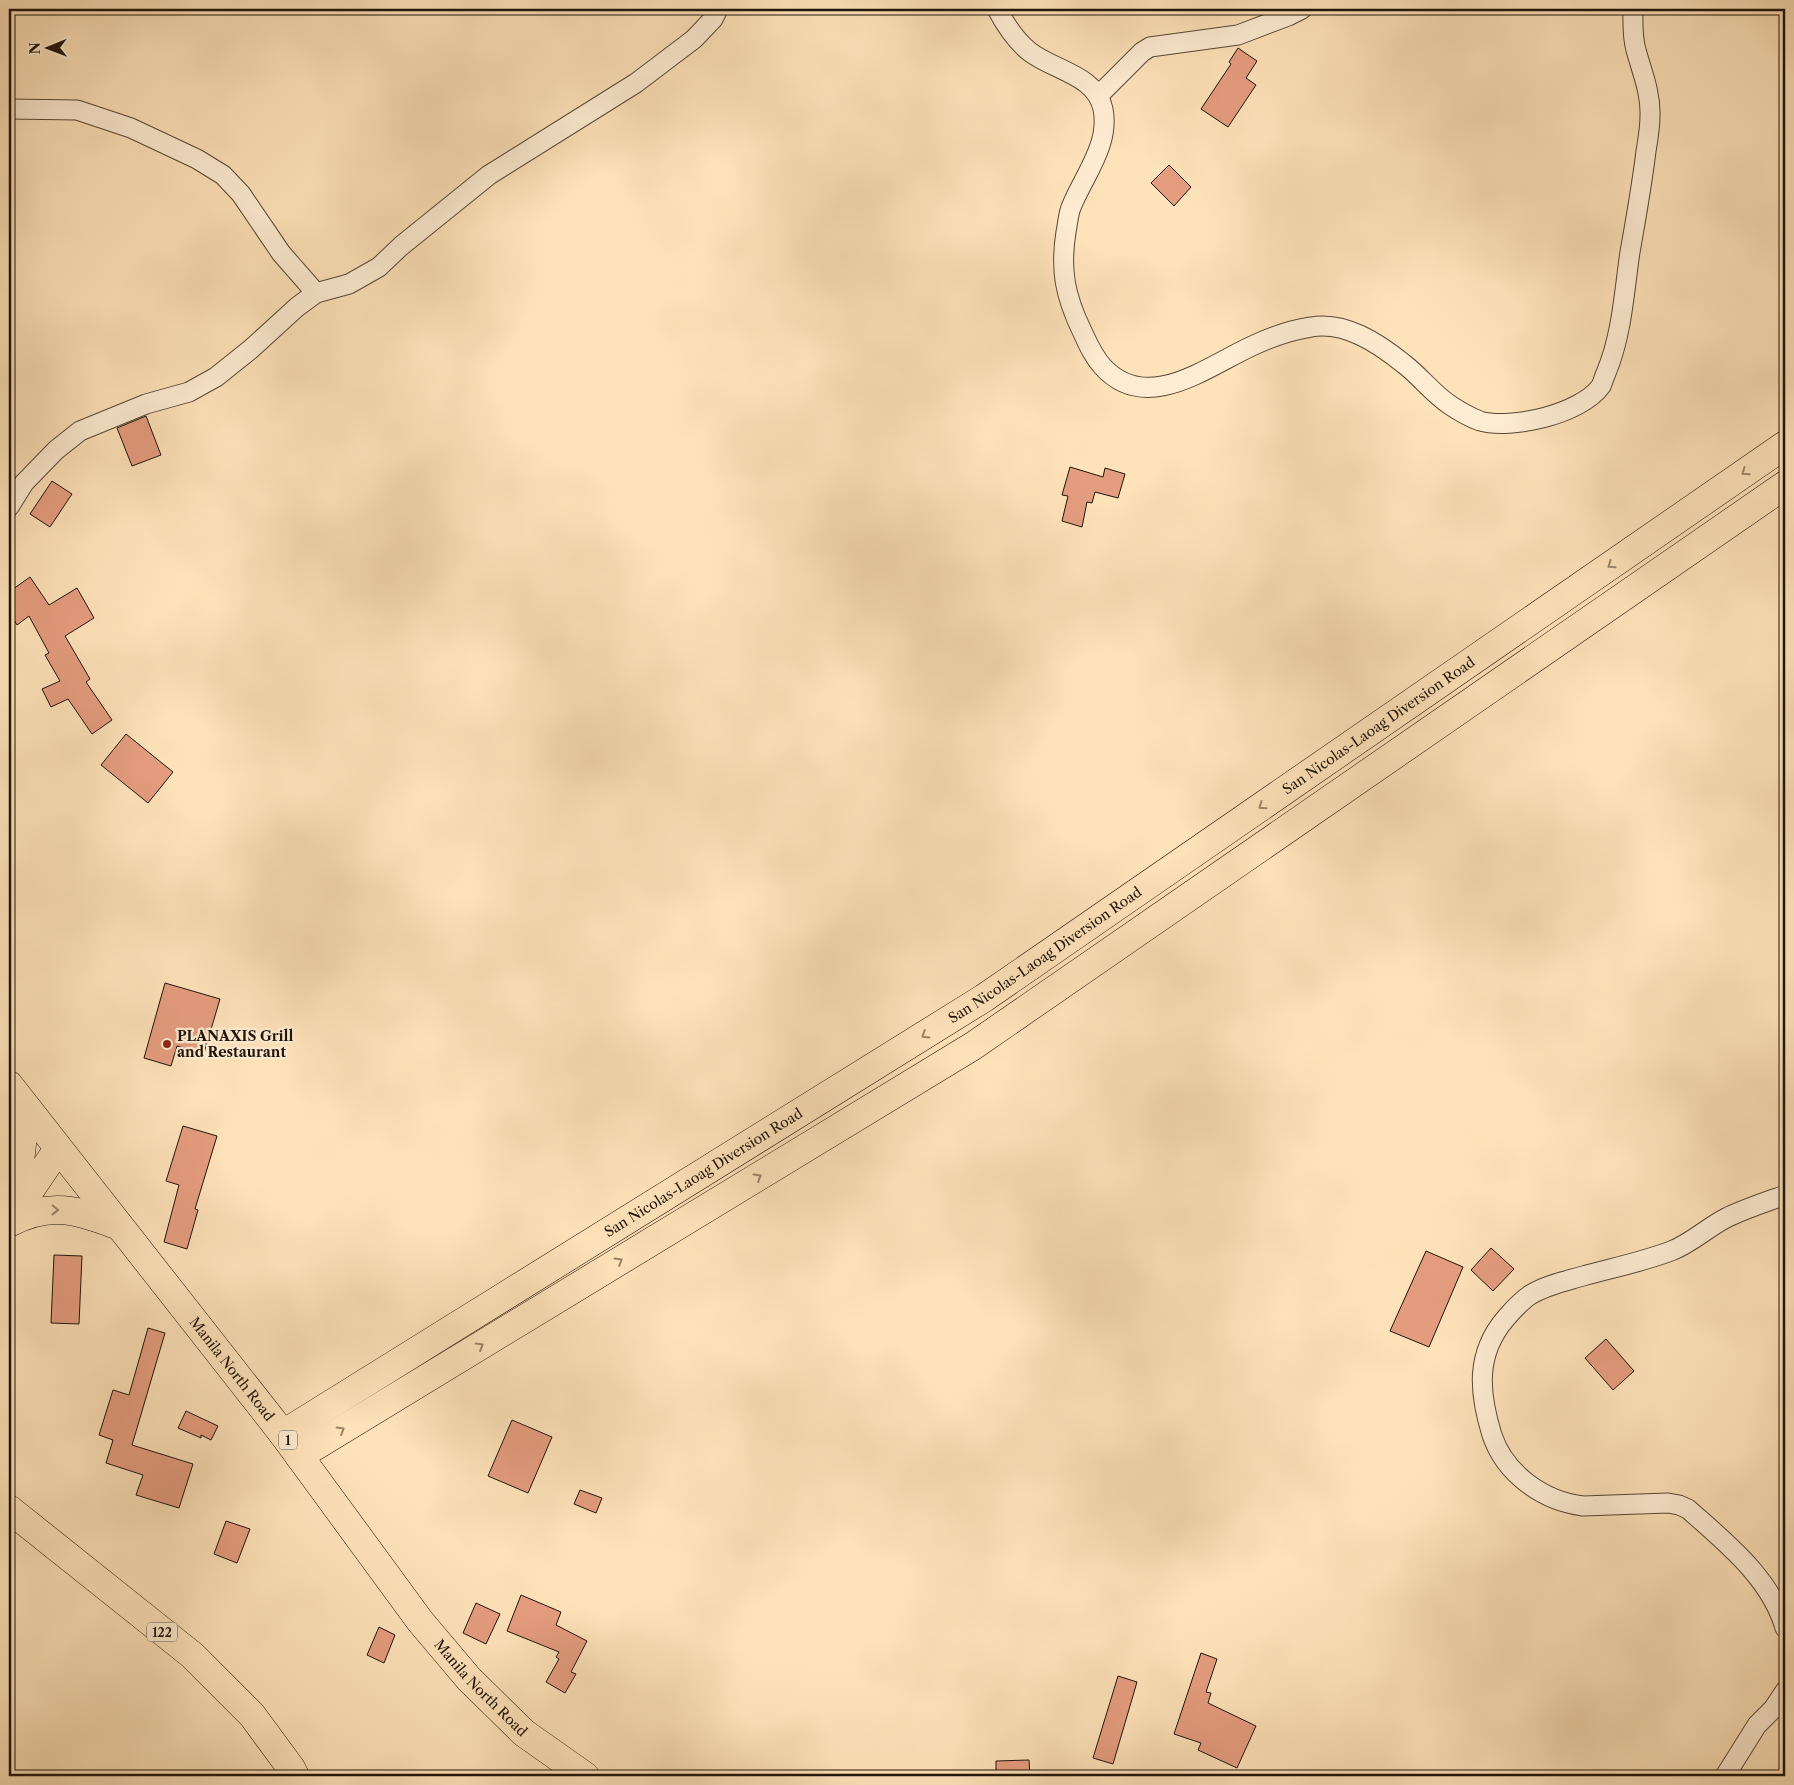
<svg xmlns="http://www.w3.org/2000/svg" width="1794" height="1785" font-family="'Libre Caslon Text',serif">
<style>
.building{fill:#e59d7f;stroke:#1e140b}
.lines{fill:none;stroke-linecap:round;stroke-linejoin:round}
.street-casing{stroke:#564836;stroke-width:21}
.primary-casing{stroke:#1e140b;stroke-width:29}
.highway-casing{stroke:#1e140b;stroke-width:29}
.street{stroke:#feecd2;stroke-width:19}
.primary{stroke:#fee2b9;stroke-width:28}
.highway{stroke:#fee2b9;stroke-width:28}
.oneway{stroke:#99856b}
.poi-dot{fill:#8f2418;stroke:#feecd2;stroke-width:2}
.labels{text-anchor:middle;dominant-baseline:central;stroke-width:4.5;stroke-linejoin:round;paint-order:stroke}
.shield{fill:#feecd2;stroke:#615547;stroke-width:1}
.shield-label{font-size:12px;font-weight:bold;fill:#1e140b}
.street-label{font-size:14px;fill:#1e140b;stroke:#feecd2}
.poi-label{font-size:14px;font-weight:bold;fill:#1e140b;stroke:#feecd2;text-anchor:start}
</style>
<rect width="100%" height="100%" fill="#fee2b9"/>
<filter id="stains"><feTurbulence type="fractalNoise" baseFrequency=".004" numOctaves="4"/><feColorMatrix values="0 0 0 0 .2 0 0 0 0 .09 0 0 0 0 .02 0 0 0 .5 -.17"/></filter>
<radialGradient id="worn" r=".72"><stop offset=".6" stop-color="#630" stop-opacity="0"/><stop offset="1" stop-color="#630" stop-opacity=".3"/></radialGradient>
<!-- building -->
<g class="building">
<polygon points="1238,48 1257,61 1246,78 1256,85 1228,127 1201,109 1231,64 1229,62"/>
<polygon points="1169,165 1191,187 1174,206 1151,183"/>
<polygon points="146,416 161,455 132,466 117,428"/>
<polygon points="1070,467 1103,477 1105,468 1125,474 1118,498 1095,492 1092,503 1087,502 1082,527 1062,521 1068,496 1062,495"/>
<polygon points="52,481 72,494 50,527 30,514"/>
<polygon points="30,577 49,605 77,588 94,618 65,636 90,679 86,682 112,720 92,734 68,699 51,707 42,689 60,681 45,655 49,653 29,616 17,625 9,612 9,592"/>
<polygon points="126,734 173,772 148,803 101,765"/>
<polygon points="165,983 220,999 204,1053 177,1046 171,1066 144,1058"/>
<polygon points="183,1126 217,1136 195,1209 198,1210 187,1249 164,1242 179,1185 166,1181"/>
<polygon points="1491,1248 1514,1269 1493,1291 1471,1270"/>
<polygon points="1426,1251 1463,1267 1429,1347 1390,1331"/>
<polygon points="54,1255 82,1256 79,1324 51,1323"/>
<polygon points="148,1328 165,1333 132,1445 193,1464 179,1508 136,1495 143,1475 106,1463 113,1440 99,1435 113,1390 129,1395"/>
<polygon points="1606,1339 1634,1371 1613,1390 1585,1358"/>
<polygon points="186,1411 218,1426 211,1440 201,1435 201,1438 178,1428"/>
<polygon points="512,1420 552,1437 528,1493 488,1476"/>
<polygon points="580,1490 602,1498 596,1513 574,1504"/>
<polygon points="226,1521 250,1529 237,1563 214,1554"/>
<polygon points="521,1595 561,1612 556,1625 587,1641 571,1672 576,1674 565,1693 546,1682 559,1659 556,1657 559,1652 507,1631"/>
<polygon points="476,1603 500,1614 486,1644 463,1633"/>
<polygon points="379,1627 395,1635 384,1663 367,1655"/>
<polygon points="1201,1653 1217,1659 1206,1692 1211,1693 1208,1703 1256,1726 1237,1768 1198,1750 1201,1743 1174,1734"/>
<polygon points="1118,1676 1137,1682 1113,1764 1093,1758"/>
<polygon points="1029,1760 1030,1776 996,1776 996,1761"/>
</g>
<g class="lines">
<!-- street casing -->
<g class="street-casing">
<g id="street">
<path d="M997,9C1005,24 1016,41 1030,52C1055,71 1096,75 1103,109C1110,144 1085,174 1072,205C1068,213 1068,223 1066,232C1060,270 1065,296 1082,331C1088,344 1093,356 1103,367C1147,415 1208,366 1252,346C1271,337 1291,330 1311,327C1345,321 1378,343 1404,364C1420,376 1432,393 1450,405C1459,411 1469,417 1480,421C1511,430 1581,414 1601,386C1603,382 1604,377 1606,373C1622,335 1624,293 1630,252C1636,218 1642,185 1646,151C1648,139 1650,128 1650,116C1651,93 1642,72 1636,50C1632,36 1633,22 1633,9"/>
<polyline points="1099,95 1142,52 1150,47 1238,35 1288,16 1302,9"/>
<polyline points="9,109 77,110 131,128 197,159 223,175 241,194 281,253 316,293 349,284 379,267 401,246 489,175 636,83 694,39 713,19 718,9"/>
<polyline points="9,507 24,483 56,450 80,431 146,404 189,392 216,377 251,349 297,307 316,293"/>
<path d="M1785,1195C1766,1202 1744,1209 1726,1218C1707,1228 1690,1244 1671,1251C1642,1262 1612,1268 1583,1276C1566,1281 1546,1285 1530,1295C1521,1301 1513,1310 1506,1318C1475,1354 1479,1393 1492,1435C1505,1474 1543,1501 1583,1506L1668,1503L1679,1505L1688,1509C1725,1542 1771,1578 1785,1628"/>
<polyline points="1725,1776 1757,1725 1773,1709 1785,1691"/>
</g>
</g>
<!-- primary casing -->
<g class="primary-casing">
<g id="primary">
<polyline points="9,1221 58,1149"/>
<path id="s1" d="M283,1434L984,998L1785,445"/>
<polyline points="299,1456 973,1046 1785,485"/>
<polyline points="9,1509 192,1655 252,1715 291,1768 295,1776"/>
</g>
</g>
<!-- highway casing -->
<g class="highway-casing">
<g id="highway">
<path id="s2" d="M9,1085L283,1434L420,1621L469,1679L524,1733L585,1776"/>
<path d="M9,1213C15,1183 25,1151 22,1120C21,1113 18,1105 16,1097"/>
<path d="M9,1223C50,1201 78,1210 119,1226"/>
</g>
</g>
<!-- street -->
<use href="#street" class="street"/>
<!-- primary -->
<use href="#primary" class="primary"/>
<!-- highway -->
<use href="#highway" class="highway"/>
</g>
<!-- one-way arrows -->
<defs><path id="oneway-chevron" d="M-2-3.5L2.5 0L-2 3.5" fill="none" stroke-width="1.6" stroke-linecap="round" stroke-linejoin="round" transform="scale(1.25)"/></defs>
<g class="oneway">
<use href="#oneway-chevron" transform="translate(1745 472) rotate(145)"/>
<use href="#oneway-chevron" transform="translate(1611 565) rotate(145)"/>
<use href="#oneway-chevron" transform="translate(1262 806) rotate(145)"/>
<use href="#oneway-chevron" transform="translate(925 1035) rotate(148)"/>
<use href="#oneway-chevron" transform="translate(758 1177) rotate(-31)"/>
<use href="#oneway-chevron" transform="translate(55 1210) rotate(1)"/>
<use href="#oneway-chevron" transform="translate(619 1261) rotate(-31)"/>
<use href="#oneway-chevron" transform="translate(480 1346) rotate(-31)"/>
<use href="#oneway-chevron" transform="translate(341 1430) rotate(-31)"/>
</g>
<!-- markers -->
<circle class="poi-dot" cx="167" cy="1044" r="5"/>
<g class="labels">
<!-- shield labels -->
<g class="shield">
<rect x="279" y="1430.5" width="18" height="19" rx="4"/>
<rect x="147" y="1622.5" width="30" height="19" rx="4"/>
</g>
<g class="shield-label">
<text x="288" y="1440">1</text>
<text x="162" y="1632">122</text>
</g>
<!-- street labels -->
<g class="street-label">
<text stroke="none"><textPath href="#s1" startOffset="1305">San Nicolas-Laoag Diversion Road</textPath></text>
<text stroke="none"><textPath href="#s1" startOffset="900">San Nicolas-Laoag Diversion Road</textPath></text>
<text stroke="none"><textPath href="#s1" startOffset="495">San Nicolas-Laoag Diversion Road</textPath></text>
<text stroke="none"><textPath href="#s2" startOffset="361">Manila North Road</textPath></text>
<text stroke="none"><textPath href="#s2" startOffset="766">Manila North Road</textPath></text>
</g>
<!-- poi labels -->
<g class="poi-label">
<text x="177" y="1036">PLANAXIS Grill<tspan x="177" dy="16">and Restaurant</tspan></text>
</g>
</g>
<!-- margin -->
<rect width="1794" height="1785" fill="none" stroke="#fee2b9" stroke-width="30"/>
<rect x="10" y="10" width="1774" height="1765" fill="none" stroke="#1e140b" stroke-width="2.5"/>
<rect x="15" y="15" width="1764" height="1755" fill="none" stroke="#1e140b"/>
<!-- north arrow -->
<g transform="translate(48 48) rotate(269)" stroke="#feecd2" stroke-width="4" paint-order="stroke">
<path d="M0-4L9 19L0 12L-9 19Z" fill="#1e140b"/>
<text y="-8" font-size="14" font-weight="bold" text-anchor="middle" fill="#1e140b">N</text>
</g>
<rect width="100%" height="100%" filter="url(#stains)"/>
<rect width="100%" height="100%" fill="url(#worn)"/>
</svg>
